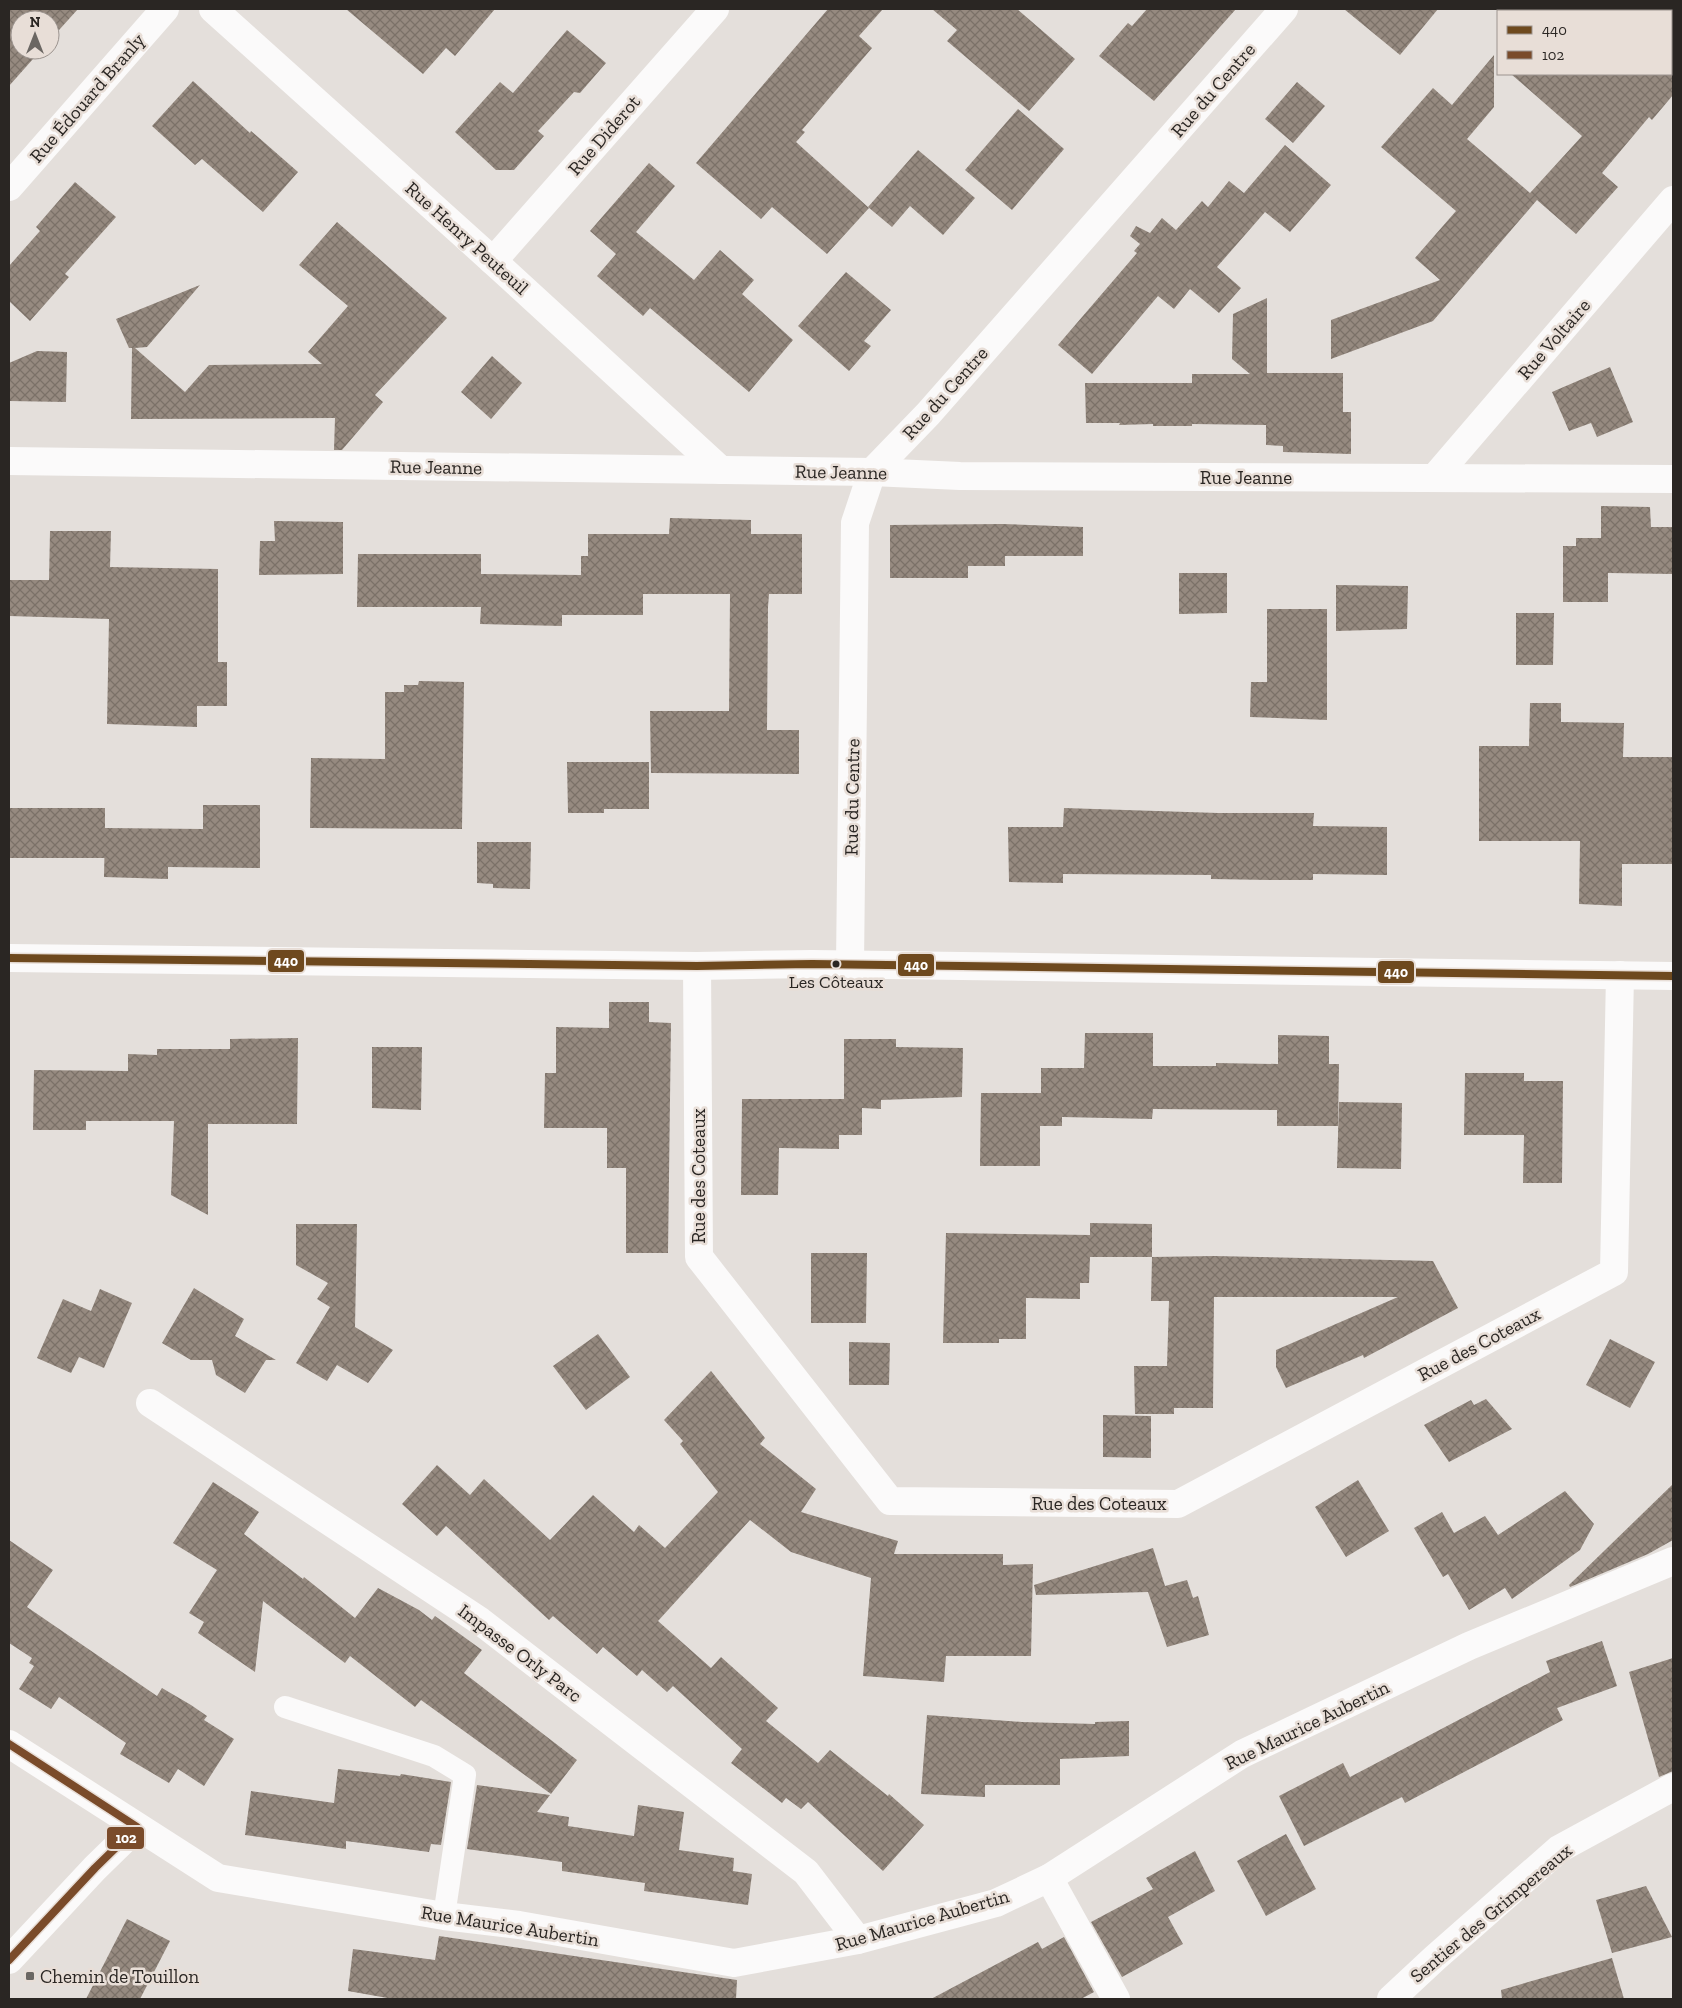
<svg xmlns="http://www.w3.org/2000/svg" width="1682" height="2008" font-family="'Zilla Slab',serif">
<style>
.building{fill:url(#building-cross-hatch)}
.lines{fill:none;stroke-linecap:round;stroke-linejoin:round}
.service{stroke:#fbfafa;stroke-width:22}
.minor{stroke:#fbfafa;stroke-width:28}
.secondary{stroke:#fbfafa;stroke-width:28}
.bus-1-casing{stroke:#e8ded7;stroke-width:11}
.bus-2-casing{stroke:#e8ded7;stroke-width:11}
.bus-1{stroke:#6e491e;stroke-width:8}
.bus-2{stroke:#7a4b2a;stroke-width:8}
.bus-dot{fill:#2a2623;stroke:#e8ded7;stroke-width:2}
.poi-dot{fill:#6b6763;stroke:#e8ded7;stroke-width:2}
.labels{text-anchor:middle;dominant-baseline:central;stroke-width:5;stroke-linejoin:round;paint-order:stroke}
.bus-label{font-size:18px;fill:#2a2623;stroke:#e8ded7}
.street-label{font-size:19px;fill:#2a2623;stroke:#e8ded7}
.poi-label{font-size:19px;fill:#2a2623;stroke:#e8ded7;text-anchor:start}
.line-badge{stroke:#e8ded7;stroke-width:2}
.badge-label{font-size:14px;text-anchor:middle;font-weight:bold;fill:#fff}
</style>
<defs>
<pattern id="building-cross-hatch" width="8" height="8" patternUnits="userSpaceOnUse" patternTransform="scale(1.25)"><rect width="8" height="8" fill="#968a80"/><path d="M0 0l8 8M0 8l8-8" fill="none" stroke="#7b7168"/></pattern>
</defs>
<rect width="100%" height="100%" fill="#e4dfdb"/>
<!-- building -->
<g class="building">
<polygon points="9,9 78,9 50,40 50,20 20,20 20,50 41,50 9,86"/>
<polygon points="346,9 495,9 455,56 446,48 423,74"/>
<polygon points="828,9 883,9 859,36 872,48 802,130 805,132 796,142 869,208 827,254 772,207 761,219 696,163"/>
<polygon points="932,9 1017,9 1075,59 1029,111 947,41 957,30"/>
<polygon points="1147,9 1236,9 1154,101 1099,56 1128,23 1132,26"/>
<polygon points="1344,9 1438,9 1400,55"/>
<polygon points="567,30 606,63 580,93 574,92 538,131 544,136 514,170 496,170 455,132 500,82 513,93"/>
<polygon points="1494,55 1494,107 1467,139 1530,193 1582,136 1511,74 1673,74 1673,95 1652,120 1649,117 1602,173 1618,187 1576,234 1537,200 1433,321 1331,359 1331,320 1440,280 1415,258 1456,211 1381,147 1433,88 1452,105"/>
<polygon points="193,81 250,133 251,131 298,172 263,212 202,159 195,165 152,126"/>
<polygon points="1297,82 1325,106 1293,143 1265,119"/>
<polygon points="1018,109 1064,149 1012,210 965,170"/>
<polygon points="1285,145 1331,185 1290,232 1265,212 1217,267 1241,288 1219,313 1190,289 1174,309 1158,296 1092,374 1058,345 1137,253 1134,251 1140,244 1130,236 1136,226 1150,233 1162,218 1176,230 1202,201 1208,207 1229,181 1244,193"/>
<polygon points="918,150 975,198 943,235 910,206 892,227 868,207"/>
<polygon points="649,163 675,186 636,232 694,280 720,250 754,280 742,294 793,340 749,392 650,308 643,316 597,276 616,254 590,231"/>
<polygon points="75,182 116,217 65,274 69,277 30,321 9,301 9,266 40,231 36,227"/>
<polygon points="337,222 447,318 375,395 383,402 342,450 334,450 335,418 131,419 132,348 129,348 116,319 200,285 147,347 135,348 185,392 209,365 322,364 308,352 348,306 299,265"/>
<polygon points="846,272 891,310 864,341 871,346 849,371 798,326"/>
<polygon points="1267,298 1267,373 1343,373 1343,412 1351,412 1351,454 1283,452 1283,446 1266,445 1266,425 1192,424 1192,426 1153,426 1153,424 1119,425 1120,423 1086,423 1085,383 1192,383 1192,374 1250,374 1232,359 1233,314"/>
<polygon points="37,351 67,352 66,402 9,401 9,363"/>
<polygon points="492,356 522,383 491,419 461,392"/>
<polygon points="1610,367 1633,422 1597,437 1591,423 1569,431 1552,392"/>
<polygon points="1601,506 1650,507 1651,527 1673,527 1673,574 1608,573 1608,602 1563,602 1563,546 1576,546 1576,538 1601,538"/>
<polygon points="670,518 751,520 751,534 802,534 802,594 769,594 768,607 767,730 799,730 799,774 651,773 650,711 729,711 730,594 643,594 643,615 562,615 562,626 480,624 481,607 357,607 358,554 481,554 481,574 581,575 581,556 588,556 588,534 669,534"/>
<polygon points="274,521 343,522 343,574 259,575 260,541 275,541"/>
<polygon points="1002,524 1083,527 1083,556 1005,556 1005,566 968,566 968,578 890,578 890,525"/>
<polygon points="50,531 111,531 110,567 218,569 218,662 227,662 227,706 197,706 197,727 107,724 109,619 9,616 9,580 49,580"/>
<polygon points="1179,573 1227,573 1227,613 1179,614"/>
<polygon points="1336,585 1408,586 1407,629 1336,631"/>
<polygon points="1267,609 1327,609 1327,720 1250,717 1251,682 1267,682"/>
<polygon points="1516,613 1554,613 1553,665 1516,665"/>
<polygon points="419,681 464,682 462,829 310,828 311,758 385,759 385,692 404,692 404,685 418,685"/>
<polygon points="1530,703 1561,703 1561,722 1624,723 1623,757 1673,757 1673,864 1622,864 1622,906 1579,904 1580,841 1479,841 1479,746 1529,746"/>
<polygon points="567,762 649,762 649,809 604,809 604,813 568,813"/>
<polygon points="203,805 260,805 260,868 168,867 168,879 104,877 105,828 203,829"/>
<rect x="9" y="808" width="96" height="50"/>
<polygon points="1064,808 1218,813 1314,813 1313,826 1387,827 1387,875 1313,874 1313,880 1268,880 1211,879 1211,875 1063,874 1063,883 1009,882 1008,827 1063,827"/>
<polygon points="477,842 531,842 530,889 493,888 493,884 477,883"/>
<polygon points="609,1002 649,1002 649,1022 671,1023 668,1253 626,1253 626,1168 607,1168 607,1128 544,1128 545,1073 556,1073 556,1027 609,1028"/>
<polygon points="1085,1033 1153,1033 1153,1066 1216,1066 1216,1063 1278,1064 1278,1035 1329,1036 1329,1064 1339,1064 1338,1126 1277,1126 1277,1110 1153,1109 1152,1119 1062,1117 1062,1126 1040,1126 1040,1166 980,1166 981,1093 1041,1093 1041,1068 1084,1068"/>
<polygon points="298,1038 297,1124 208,1124 208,1215 171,1195 174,1121 86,1121 86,1130 33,1130 34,1070 128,1071 128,1054 157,1055 157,1049 230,1049 230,1039"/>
<polygon points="844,1039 896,1039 896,1047 963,1048 962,1097 881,1100 881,1109 862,1108 862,1135 839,1135 839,1149 779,1148 778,1195 741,1195 742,1099 844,1099"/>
<polygon points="372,1047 422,1047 421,1110 372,1108"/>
<polygon points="1465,1073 1524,1073 1524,1081 1563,1081 1562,1183 1523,1183 1524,1135 1464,1135"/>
<polygon points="1339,1102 1402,1103 1401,1169 1337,1168"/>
<polygon points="1090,1223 1152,1224 1152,1257 1090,1257 1089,1283 1080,1283 1080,1299 1026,1298 1026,1339 999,1339 999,1343 943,1343 946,1233 1090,1235"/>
<polygon points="296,1224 357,1224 355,1327 393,1350 368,1383 337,1365 327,1381 296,1363 330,1307 317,1299 328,1283 296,1265"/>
<polygon points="811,1253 867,1253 866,1323 811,1323"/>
<polygon points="1214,1256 1433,1261 1458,1308 1364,1358 1363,1355 1286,1388 1276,1367 1276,1350 1398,1297 1214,1297 1213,1408 1174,1408 1174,1414 1135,1414 1134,1366 1167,1366 1169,1301 1151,1301 1152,1257"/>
<polygon points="194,1288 244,1319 235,1336 276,1360 266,1360 245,1393 216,1375 212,1360 191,1360 162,1343"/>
<polygon points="100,1289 132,1303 104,1368 79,1357 71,1373 37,1358 63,1299 91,1311"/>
<polygon points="598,1334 630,1377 586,1410 553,1366"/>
<polygon points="1610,1339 1655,1362 1630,1408 1586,1385"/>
<polygon points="849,1342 890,1343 889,1385 849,1385"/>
<polygon points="711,1371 765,1438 760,1444 816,1489 801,1512 898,1541 894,1554 1003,1554 1003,1565 1033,1564 1031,1656 946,1656 944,1682 863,1676 871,1578 791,1552 750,1520 658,1621 711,1668 721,1657 778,1708 766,1721 818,1763 830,1750 888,1796 889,1794 924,1825 883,1871 808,1802 801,1809 786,1798 782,1803 731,1763 742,1749 673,1686 667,1692 642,1670 637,1676 603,1647 597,1654 553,1616 549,1620 446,1526 437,1536 402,1504 437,1465 470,1495 484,1479 550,1540 593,1495 634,1532 639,1525 665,1548 718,1492 680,1444 683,1441 664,1420"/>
<polygon points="1486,1399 1512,1429 1449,1462 1424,1425 1471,1400 1474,1405"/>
<polygon points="1103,1415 1151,1416 1151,1458 1103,1457"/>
<polygon points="1358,1480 1389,1531 1346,1557 1315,1507"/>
<polygon points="213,1482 259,1512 244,1534 303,1579 304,1577 355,1618 378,1588 419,1610 432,1620 435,1616 482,1650 464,1673 577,1760 551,1794 421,1700 415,1707 350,1656 345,1663 263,1601 255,1672 198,1633 204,1622 189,1613 217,1570 173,1543"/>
<polygon points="1673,1484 1673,1540 1648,1554 1570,1587 1569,1585"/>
<polygon points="1565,1491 1594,1524 1580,1550 1512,1599 1505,1588 1469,1610 1448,1574 1443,1577 1414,1528 1442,1512 1454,1533 1485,1516 1498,1535"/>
<polygon points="9,1540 53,1570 27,1607 157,1696 162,1688 191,1705 207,1716 204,1720 234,1739 204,1786 178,1769 169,1783 120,1754 126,1743 59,1697 51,1709 19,1689 34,1666 29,1663 32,1658 9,1643"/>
<polygon points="1153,1548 1165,1586 1187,1580 1193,1598 1198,1596 1209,1635 1167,1647 1148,1592 1036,1595 1034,1585"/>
<polygon points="1602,1641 1617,1686 1557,1708 1563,1720 1405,1803 1402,1797 1304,1846 1279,1796 1343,1763 1350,1777 1550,1672 1546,1661"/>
<polygon points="1673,1658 1673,1771 1659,1777 1629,1672"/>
<polygon points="927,1715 1022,1722 1095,1724 1095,1722 1129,1721 1129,1756 1060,1759 1060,1785 985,1785 985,1797 921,1794"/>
<polygon points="338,1769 400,1776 401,1774 451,1782 441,1845 431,1844 429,1852 346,1841 346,1849 245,1835 251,1791 334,1803"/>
<polygon points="477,1785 550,1795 537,1812 569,1817 568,1826 634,1836 638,1805 684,1812 679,1850 734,1858 733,1871 752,1874 748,1905 644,1891 645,1883 562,1871 562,1862 467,1849"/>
<polygon points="1286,1834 1316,1889 1266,1916 1237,1861"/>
<polygon points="1195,1851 1215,1891 1168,1917 1183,1944 1122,1977 1091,1922 1153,1889 1146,1878"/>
<polygon points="1646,1886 1672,1937 1612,1953 1596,1900"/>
<polygon points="127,1919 170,1941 140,1999 86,1999"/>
<polygon points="439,1936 737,1980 736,1999 393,1999 348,1991 353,1949 435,1960"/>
<polygon points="1064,1937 1094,1992 1081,1999 931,1999 1038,1942 1042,1949"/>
<polygon points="1612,1958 1624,1999 1502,1999 1501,1990"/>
</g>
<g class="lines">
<!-- service -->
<polyline class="service" points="285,1707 434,1756 465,1775 444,1916"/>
<!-- minor -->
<g class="minor">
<polyline points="213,9 493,261 721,470"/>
<polyline points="9,187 165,9"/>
<polyline points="493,261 715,9"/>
<polyline points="9,461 872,472 960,476 1673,479"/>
<polyline points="1435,477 1673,200"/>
<polyline points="850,965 855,523 872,472 928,414 1284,9"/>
<polyline points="697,966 699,1257 890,1501 1178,1504 1614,1272 1620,975"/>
<polyline points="150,1403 480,1621 806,1872 858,1940"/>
<polyline points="9,1744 218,1878 444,1916 519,1925 734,1963 858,1940 996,1903 1049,1878 1242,1754 1469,1646 1673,1561"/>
<polyline points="1049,1878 1116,1999"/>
<polyline points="9,1960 95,1868 137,1827"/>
<polyline points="1391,1999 1435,1958 1559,1849 1673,1787"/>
</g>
<!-- secondary -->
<polyline class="secondary" points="9,958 697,966 812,964 1673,976"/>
<!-- bus-1 casing -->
<g class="bus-1-casing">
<polyline id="bus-1" points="9,958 697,966 812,964 1673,976"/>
</g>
<!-- bus-2 casing -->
<g class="bus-2-casing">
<polyline id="bus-2" points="9,1744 137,1827 95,1868 9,1960"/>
</g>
<!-- bus-1 -->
<use href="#bus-1" class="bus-1"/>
<!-- bus-2 -->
<use href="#bus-2" class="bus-2"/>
</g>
<!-- markers -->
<circle class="bus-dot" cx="836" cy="964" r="4.5"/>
<rect class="poi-dot" x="25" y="1971" width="10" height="10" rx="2.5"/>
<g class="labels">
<!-- bus labels -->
<g class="bus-label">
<text x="836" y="982">Les Côteaux</text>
</g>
<!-- street labels -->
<g class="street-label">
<text transform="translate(1213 90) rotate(-49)">Rue du Centre</text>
<text transform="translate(87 98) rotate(-49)">Rue Édouard Branly</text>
<text transform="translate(604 135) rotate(-49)">Rue Diderot</text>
<text transform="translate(467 238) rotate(42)">Rue Henry Peuteuil</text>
<text transform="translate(1554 339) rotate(-49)">Rue Voltaire</text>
<text transform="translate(945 393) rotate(-48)">Rue du Centre</text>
<text transform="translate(436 467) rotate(1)">Rue Jeanne</text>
<text transform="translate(841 472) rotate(1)">Rue Jeanne</text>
<text x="1246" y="477">Rue Jeanne</text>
<text transform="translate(852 797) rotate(-89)">Rue du Centre</text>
<text transform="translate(698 1176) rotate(-90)">Rue des Coteaux</text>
<text transform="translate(1479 1344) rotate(-28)">Rue des Coteaux</text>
<text x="1099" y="1503">Rue des Coteaux</text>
<text transform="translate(520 1653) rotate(37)">Impasse Orly Parc</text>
<text transform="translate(1307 1725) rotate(-26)">Rue Maurice Aubertin</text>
<text transform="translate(1491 1913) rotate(-40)">Sentier des Grimpereaux</text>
<text transform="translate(922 1920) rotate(-16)">Rue Maurice Aubertin</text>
<text transform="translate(510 1926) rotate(9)">Rue Maurice Aubertin</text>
</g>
<!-- poi labels -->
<g class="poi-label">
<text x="40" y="1976">Chemin de Touillon</text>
</g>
</g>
<g class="line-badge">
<rect x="267" y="949" width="38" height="24" rx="5" fill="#6e491e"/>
<rect x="897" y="953" width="38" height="24" rx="5" fill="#6e491e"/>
<rect x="1377" y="960" width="38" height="24" rx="5" fill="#6e491e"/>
<rect x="106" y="1826" width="39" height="24" rx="5" fill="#7a4b2a"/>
</g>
<g class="badge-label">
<text x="286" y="966">440</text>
<text x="916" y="970">440</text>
<text x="1396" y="977">440</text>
<text x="126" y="1843">102</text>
</g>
<!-- border -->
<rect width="1682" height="2008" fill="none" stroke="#2a2623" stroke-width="20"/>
<!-- legend -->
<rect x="1497" y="10" width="175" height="65" fill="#e8ded7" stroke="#9c948f"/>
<rect x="1507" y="26" width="25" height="8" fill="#6e491e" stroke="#9c948f"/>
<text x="1542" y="35" font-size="15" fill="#2a2623">440</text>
<rect x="1507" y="51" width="25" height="8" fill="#7a4b2a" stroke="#9c948f"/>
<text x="1542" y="60" font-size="15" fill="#2a2623">102</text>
<!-- north arrow -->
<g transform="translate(35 35)"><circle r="24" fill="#e8ded7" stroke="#9c948f"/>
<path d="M0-4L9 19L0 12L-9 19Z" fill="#6b6763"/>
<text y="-8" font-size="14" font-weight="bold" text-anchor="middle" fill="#2a2623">N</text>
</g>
</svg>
